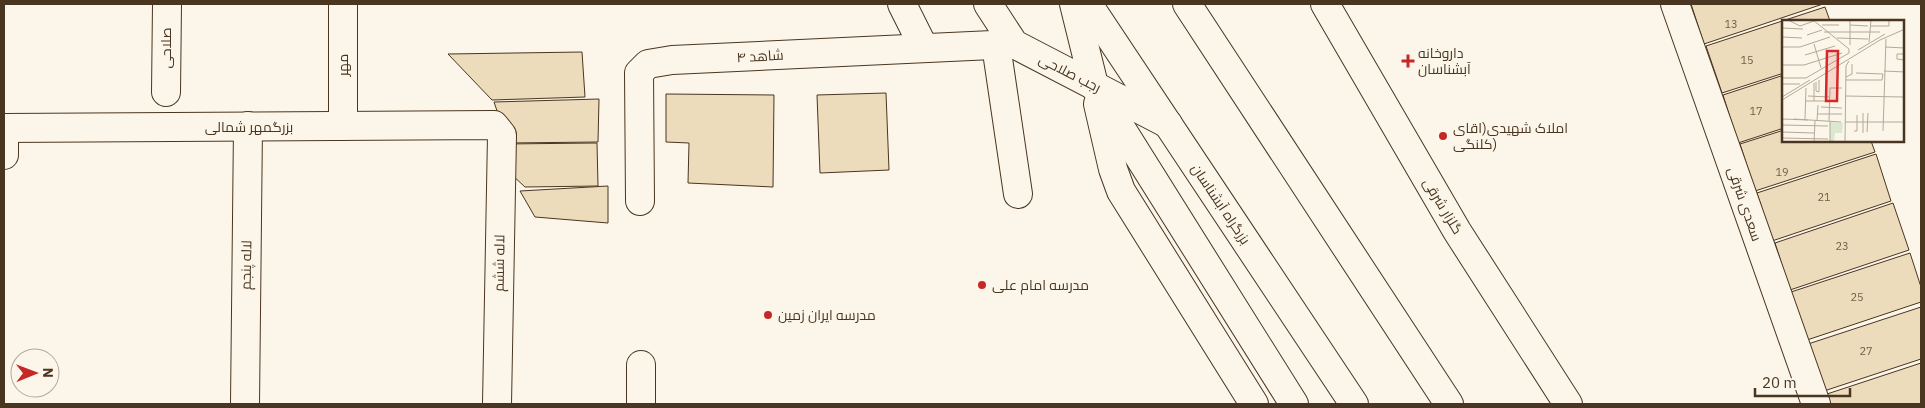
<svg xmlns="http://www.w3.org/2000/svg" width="1925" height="408" font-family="'IBM Plex Sans',Cairo,sans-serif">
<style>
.building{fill:#ecdcbc;stroke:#4a3520}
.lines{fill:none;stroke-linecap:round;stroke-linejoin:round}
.minor-casing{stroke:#4a3520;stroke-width:30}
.tertiary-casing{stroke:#4a3520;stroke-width:30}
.trunk-casing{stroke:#4a3520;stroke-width:30}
.minor{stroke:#fbf6e9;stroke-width:28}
.tertiary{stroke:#fbf6e9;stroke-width:28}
.trunk{stroke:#fbf6e9;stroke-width:28}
.poi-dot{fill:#c62828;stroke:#fbf6e9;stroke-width:2}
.labels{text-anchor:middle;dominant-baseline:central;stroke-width:4;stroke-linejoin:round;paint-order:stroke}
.number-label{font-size:11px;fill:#725f47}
.street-label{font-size:14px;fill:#4a3520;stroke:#fbf6e9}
.poi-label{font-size:14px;fill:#4a3520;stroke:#fbf6e9;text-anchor:start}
.inset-road{fill:none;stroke:#b4a999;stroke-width:1}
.view{fill:#d62828;fill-opacity:0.15;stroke:#d62828;stroke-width:2.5}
.inset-edge{fill:none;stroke:#4a3520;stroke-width:2.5}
</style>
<rect width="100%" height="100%" fill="#fbf6e9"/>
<!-- building -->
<g class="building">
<polygon points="1691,4 1823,4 1704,44"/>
<polygon points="1825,7 1830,21 1784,21 1784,73 1722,93 1706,46"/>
<polygon points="582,52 585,97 492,100 448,54"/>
<polygon points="1784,75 1784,128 1738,143 1723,95"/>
<polygon points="886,93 889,170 820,173 817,95"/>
<polygon points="666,94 774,95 773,187 688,183 689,143 666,142"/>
<polygon points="599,99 598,142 508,143 494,102"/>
<polygon points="1784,130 1784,141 1871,141 1875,152 1755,191 1740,144"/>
<polygon points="597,143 598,186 525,187 511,174 504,144"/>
<polygon points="1876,154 1891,201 1772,241 1757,193"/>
<polygon points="608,186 608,223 535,217 520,191"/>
<polygon points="1893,203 1909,250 1790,290 1775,243"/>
<polygon points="1910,253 1921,287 1921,302 1807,340 1791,292"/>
<polygon points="1921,307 1921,359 1824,391 1808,344"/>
<polygon points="1921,363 1921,404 1828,404 1824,395"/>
</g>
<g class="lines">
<!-- minor casing -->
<g class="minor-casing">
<g id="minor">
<polyline points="343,4 343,126"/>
<polyline points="902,4 924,48"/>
<polyline points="988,4 1014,44 1168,124"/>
<polyline points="1675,4 1816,404"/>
<polyline points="996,45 1018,194"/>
<polyline points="166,92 167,4"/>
<polyline points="4,128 494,125 502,135 497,404"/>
<polyline points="4,155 4,128"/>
<polyline points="640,201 639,73 648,64 672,60 1014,44"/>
<polyline points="245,404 248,126"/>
<polyline points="641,404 641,365"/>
</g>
</g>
<!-- tertiary casing -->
<g class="tertiary-casing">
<polyline id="tertiary" points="1325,4 1457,231 1568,404"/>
</g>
<!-- trunk casing -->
<g class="trunk-casing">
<g id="trunk">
<polyline points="1074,4 1094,85 1294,404"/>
<polyline points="1088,4 1354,404"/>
<polyline points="1187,4 1449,404"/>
<polyline points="1098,104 1113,169 1121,191 1254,404"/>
</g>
</g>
<!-- minor -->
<use href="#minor" class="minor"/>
<!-- tertiary -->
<use href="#tertiary" class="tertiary"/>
<!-- trunk -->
<use href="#trunk" class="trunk"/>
</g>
<!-- markers -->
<g class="poi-dot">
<path d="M1405.5 53.5h5v5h5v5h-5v5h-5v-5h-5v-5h5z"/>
<circle cx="1443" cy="136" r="5"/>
<circle cx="982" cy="285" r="5"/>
<circle cx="768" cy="315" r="5"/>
</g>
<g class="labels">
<!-- number labels -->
<g class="number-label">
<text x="1731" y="24">13</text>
<text x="1747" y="60">15</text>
<text x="1756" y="111">17</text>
<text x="1782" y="172">19</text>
<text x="1824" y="197">21</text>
<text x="1842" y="246">23</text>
<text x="1857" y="297">25</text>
<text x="1866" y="351">27</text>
</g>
<!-- street labels -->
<g class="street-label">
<text transform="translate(166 48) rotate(-90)">صلاحی</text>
<text transform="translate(760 56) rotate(-3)">شاهد ۴</text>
<text transform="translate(343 65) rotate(-90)">مهر</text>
<text transform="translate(1070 73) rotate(27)">رجب صلاحی</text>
<text x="249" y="127">بزرگمهر شمالی</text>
<text transform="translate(1221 204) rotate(56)">بزرگراه آبشناسان</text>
<text transform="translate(1745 204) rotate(71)">سعدی شرقی</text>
<text transform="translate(1443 206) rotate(59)">گلزار شرقی</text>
<text transform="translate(499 263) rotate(-89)">لاله ششم</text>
<text transform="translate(246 265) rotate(-89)">لاله پنجم</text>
</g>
<!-- poi labels -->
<g class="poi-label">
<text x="1418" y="53">داروخانه<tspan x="1418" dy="16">آبشناسان</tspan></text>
<text x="1453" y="128">املاک شهیدی(اقای<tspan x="1453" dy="16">کلنگی)</tspan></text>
<text x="992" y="285">مدرسه امام علی</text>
<text x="778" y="315">مدرسه ایران زمین</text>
</g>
</g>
<!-- overview -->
<g transform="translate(1782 20)">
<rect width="122" height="122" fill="#fbf6e9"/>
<path d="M48,102L61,103L60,113H53L52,122H48Z" fill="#dce7d0"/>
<path class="inset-road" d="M6,0L18,6L32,1M31,0L67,29M40,5H57M68,5L86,6M89,6H107V0M0,8L21,9M42,12H98M25,15L40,10M0,17L20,18M55,18L86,19M87,22L89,0M32,24L39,48M68,25V0M0,27H18L48,17M103,27L123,28M76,30L103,14M123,34H115V39L123,40M23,35L53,26M0,45H22L60,33M102,51L123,52M64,57L70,54V44M0,58H24L67,33V29M64,60H100L101,54L74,53M34,62V71L37,72V60M32,63V81M0,64H18M26,76L47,77M63,76L123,77M0,77L28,60M0,80L98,20L123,9M24,81H47M39,87L60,88M35,94H60M0,99L26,100M12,99L59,102M23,99L24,68M35,101L36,85M47,101L48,68H60M63,102H123M0,105L46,106M72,111H75V95M101,111L104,19M0,112L32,113M85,112L86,93M81,113V93M0,118L46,119M32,122L33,101M48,122V102M63,122L64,46L67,41"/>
<path class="view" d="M45,31H56L55,81H44Z"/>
<rect width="122" height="122" class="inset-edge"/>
</g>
<!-- border -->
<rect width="1925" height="408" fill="none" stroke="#4a3520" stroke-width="10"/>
<!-- north arrow -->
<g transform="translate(35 373) rotate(89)"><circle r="24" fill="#fbf6e9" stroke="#b4a999"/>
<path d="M0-4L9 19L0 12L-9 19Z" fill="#c62828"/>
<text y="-8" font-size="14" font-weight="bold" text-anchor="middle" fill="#4a3520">N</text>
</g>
<!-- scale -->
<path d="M1755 388v8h95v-8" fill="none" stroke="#4a3520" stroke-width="2.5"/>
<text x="1762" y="388" font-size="15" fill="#4a3520" stroke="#fbf6e9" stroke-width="4" paint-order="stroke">20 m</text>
</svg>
